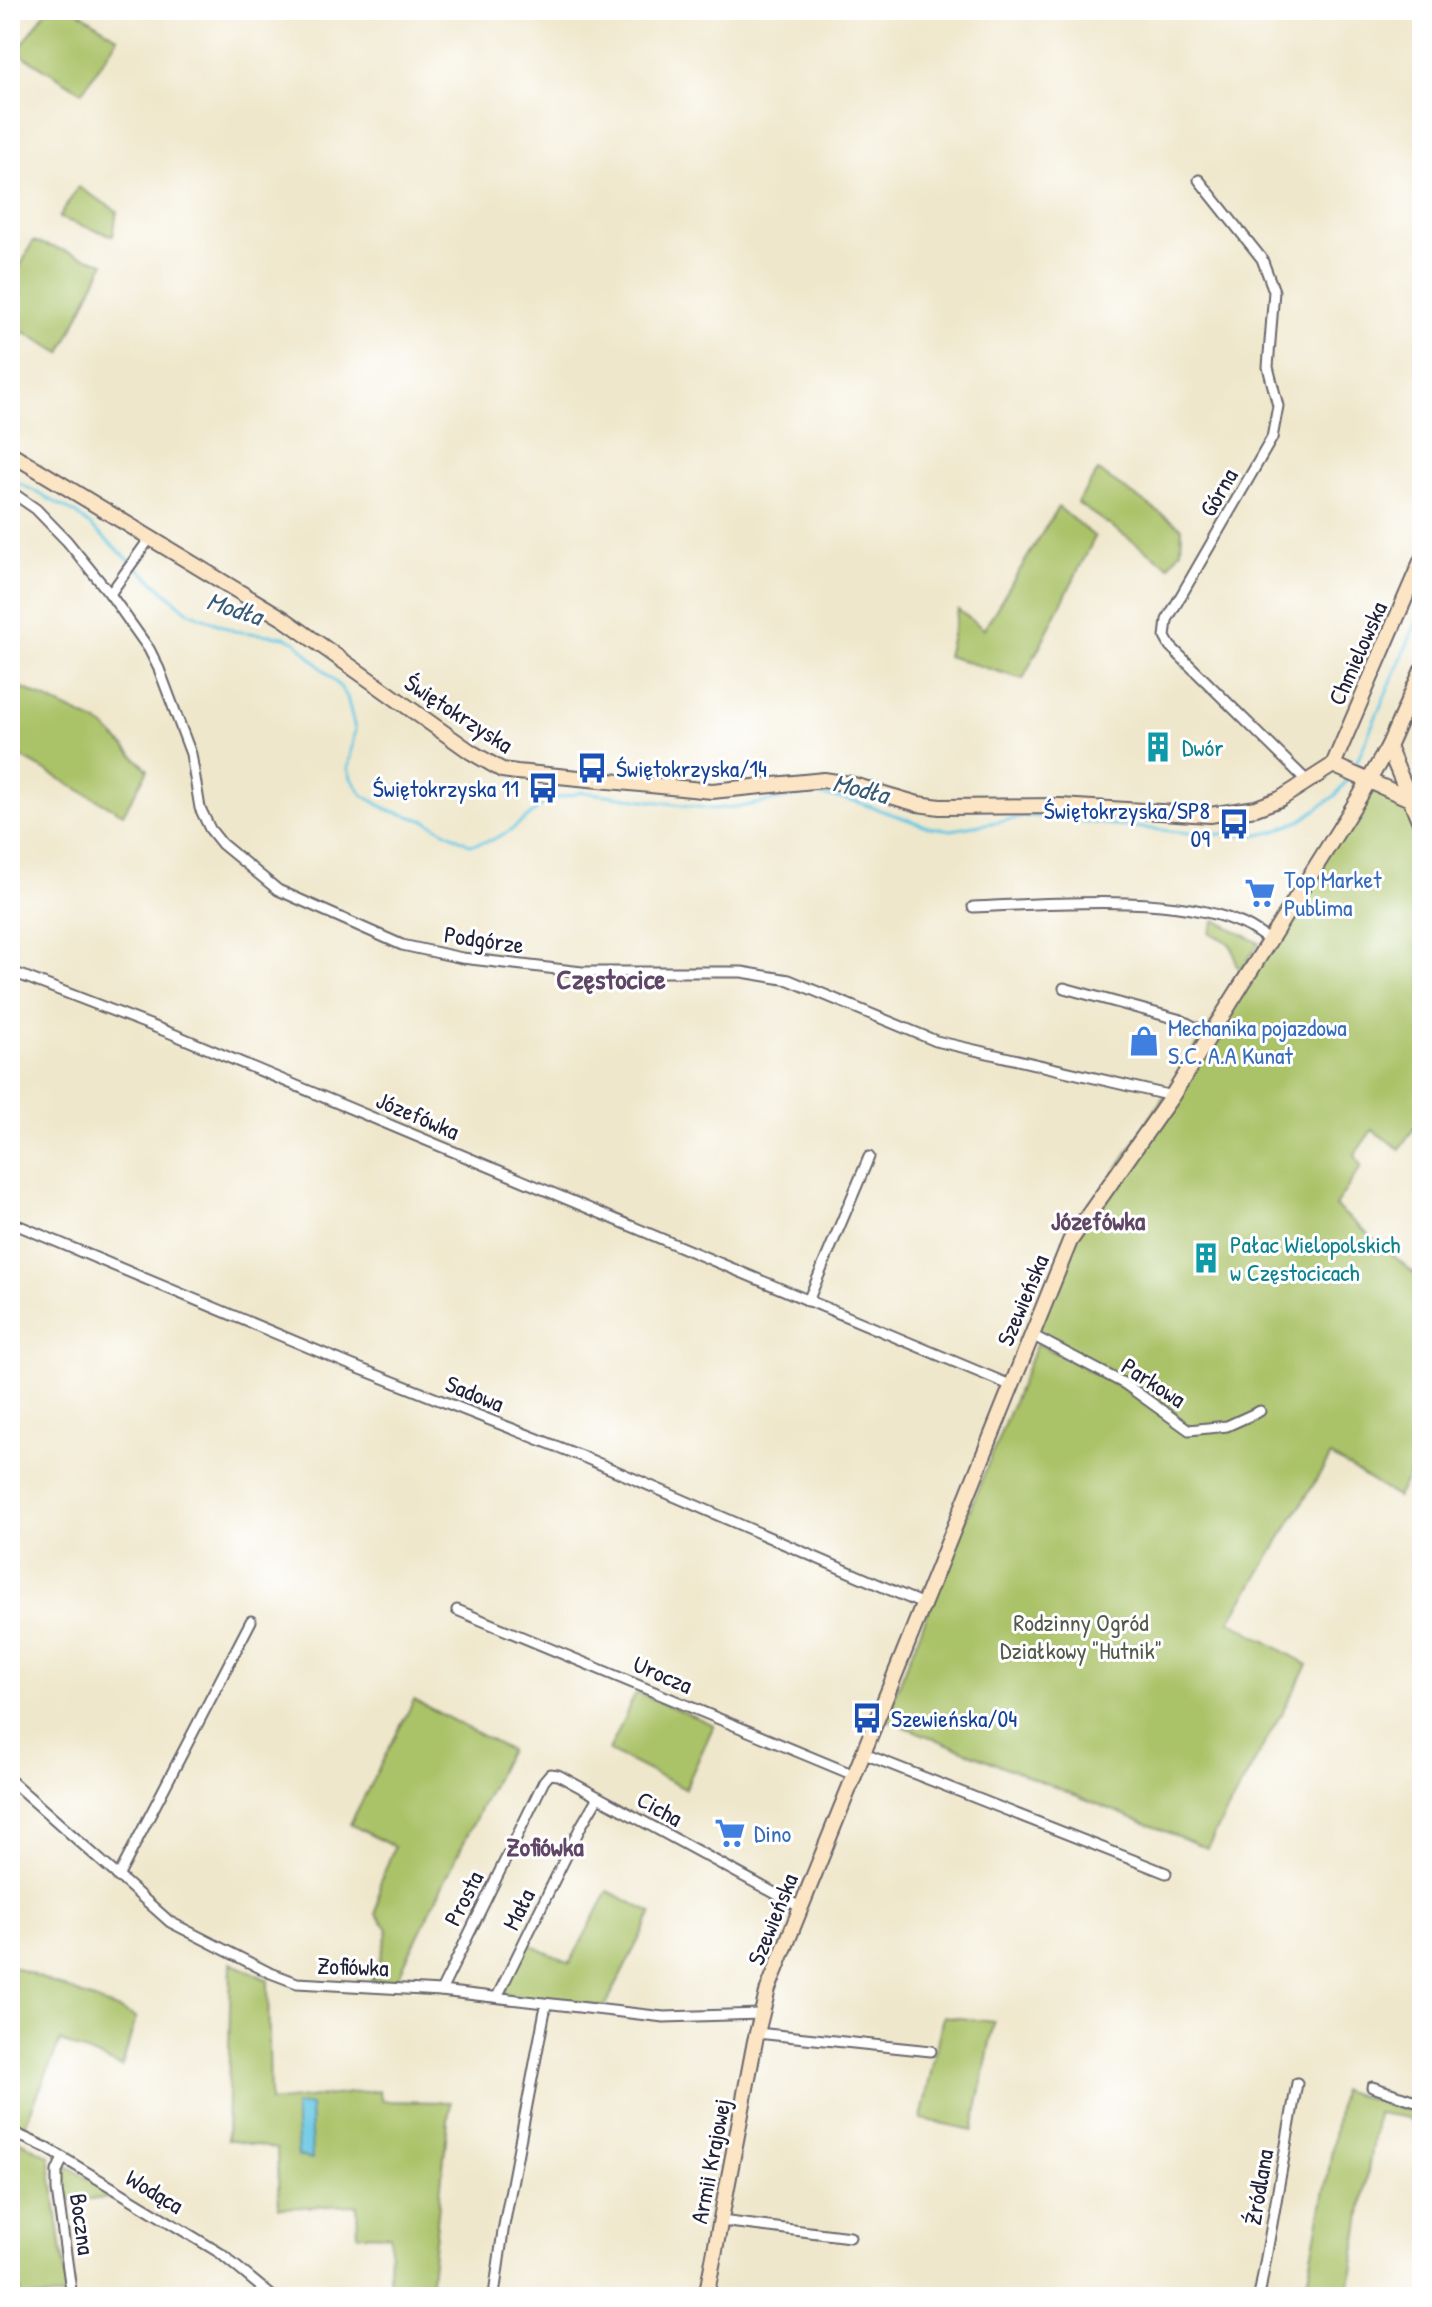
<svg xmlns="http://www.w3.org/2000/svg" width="1432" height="2307" font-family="'Patrick Hand',sans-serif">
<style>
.green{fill:#aac268;stroke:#667252;stroke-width:2}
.water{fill:#64c6e2;stroke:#43748e;stroke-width:2}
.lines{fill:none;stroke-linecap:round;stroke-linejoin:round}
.stream{stroke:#64c6e2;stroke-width:3}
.street-casing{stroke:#6a676d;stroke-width:13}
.secondary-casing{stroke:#6a676d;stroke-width:18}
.street{stroke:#fff;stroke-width:9}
.secondary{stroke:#fce5c4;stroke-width:14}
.labels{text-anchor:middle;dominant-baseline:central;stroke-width:6;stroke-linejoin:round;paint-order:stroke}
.street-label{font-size:24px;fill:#22223b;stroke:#fff}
.culture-label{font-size:24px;fill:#0d838f;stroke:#fff;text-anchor:start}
.transit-label{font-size:24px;fill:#164399;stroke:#fff;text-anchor:start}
.shop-label{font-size:24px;fill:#366cbe;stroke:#fff;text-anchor:start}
.park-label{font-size:24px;fill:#525a4b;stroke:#fff}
.water-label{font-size:26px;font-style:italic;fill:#395b75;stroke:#fff}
.neighbourhood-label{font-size:26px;font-weight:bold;fill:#604767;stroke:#fff}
.quarter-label{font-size:28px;font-weight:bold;fill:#604767;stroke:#fff}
</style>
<rect width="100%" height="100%" fill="#fff"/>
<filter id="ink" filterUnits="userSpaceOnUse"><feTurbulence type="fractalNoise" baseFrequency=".0125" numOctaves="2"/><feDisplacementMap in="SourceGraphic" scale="16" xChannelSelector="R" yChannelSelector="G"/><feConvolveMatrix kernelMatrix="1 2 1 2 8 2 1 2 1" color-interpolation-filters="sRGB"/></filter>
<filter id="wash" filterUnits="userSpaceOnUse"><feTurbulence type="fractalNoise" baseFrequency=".006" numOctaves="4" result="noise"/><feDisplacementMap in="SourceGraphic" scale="32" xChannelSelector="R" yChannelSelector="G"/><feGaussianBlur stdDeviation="1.8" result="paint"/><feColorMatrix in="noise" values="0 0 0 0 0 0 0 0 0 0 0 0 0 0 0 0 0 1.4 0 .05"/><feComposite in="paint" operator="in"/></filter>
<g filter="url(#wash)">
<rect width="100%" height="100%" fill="#efe7cb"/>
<!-- green -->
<g class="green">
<polygon points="47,10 76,10 118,38 82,92 17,52"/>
<polygon points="78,187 117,211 113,236 59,218"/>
<polygon points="33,241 104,263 61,353 10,324 10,287"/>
<polygon points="1098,471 1182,528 1181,550 1169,566 1077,503"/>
<polygon points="1058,507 1095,537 1023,679 947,656 958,610 984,629"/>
<polygon points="10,682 104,726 148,770 123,814 17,755 10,772"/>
<polygon points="1370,780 1410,799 1422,827 1422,1116 1400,1149 1372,1130 1355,1154 1361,1167 1335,1206 1422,1280 1422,1451 1397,1497 1331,1456 1230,1621 1308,1665 1207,1848 885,1719 1037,1343 1121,1387 1190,1434 1125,1384 1030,1334 1070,1241"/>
<path d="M1215,920L1259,943L1242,969L1236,965C1235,945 1229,941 1210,933Z"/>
<polygon points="636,1692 714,1725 685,1789 609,1751"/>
<polygon points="414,1700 509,1750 395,1983 371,1980 380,1960 388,1929 376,1914 380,1883 394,1847 350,1824"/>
<polygon points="608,1891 652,1913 605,2007 503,1995 524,1942 570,1963"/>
<polygon points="231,1963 268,1980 270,2102 379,2090 382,2101 450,2102 429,2297 406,2297 389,2293 390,2235 358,2234 357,2205 279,2208 277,2149 227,2140"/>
<polygon points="12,1966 136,2017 122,2067 60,2041 22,2132 10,2126 10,1969"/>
<polygon points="943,2016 994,2022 973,2130 921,2119"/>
<polygon points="1341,2090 1422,2115 1422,2125 1403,2117 1377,2113 1348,2297 1304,2297 1328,2175"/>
<polygon points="10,2136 49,2156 68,2297 21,2297 10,2227"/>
<polygon points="67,2166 120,2198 62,2200 61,2175"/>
</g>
<!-- water -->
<polygon class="water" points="310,2105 312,2159 298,2156 295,2106"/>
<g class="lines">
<!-- stream -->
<g class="stream">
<polyline points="10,478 77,514 187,611 234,631 285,637 296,642 340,687 347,697 355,729 348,769 351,778 363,795 388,810 426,821 471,845 492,840 511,830 549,800 583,792 713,809 745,806 802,795 818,795 854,801 929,827 952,830 1030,816 1189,833 1254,836 1273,832 1302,820 1336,795 1349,777"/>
<polyline points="1353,770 1422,610"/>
</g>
</g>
</g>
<g filter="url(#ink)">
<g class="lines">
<!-- street casing -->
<g class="street-casing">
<g id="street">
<polyline points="1199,180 1262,259 1274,291 1268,367 1278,406 1272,438 1167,620 1165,637 1170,646 1308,782"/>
<polyline points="10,491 36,509 67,541 110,594 149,649 159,669 191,754 200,808 210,829 222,844 278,890 402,945 462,958 582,972 742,972 789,980 936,1041 1172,1096"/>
<polyline points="110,594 150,538"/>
<path d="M973,907C1047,904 1171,893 1238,922C1250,926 1260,934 1270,941"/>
<polyline points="10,971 173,1034 1010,1385"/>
<polyline points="1064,988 1181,1020 1210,1035"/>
<polyline points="10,1222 351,1365 586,1458 923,1604"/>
<polyline points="808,1301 869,1157"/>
<polyline points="1030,1334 1125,1384 1189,1430 1227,1426 1260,1411"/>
<polyline points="457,1610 854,1775"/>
<polyline points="862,1753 1166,1873"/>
<polyline points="10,1780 170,1922 268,1972 297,1983 441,1991 664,2017 761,2014"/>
<polyline points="118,1877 251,1621"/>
<polyline points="441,1991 544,1781 550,1774 558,1775 800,1907"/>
<polyline points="497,1997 581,1826 598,1797"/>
<polyline points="757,2033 931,2051"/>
<polyline points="1372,2087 1422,2103"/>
<polyline points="10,2131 47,2148 220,2253 273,2297"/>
<polyline points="63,2158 57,2171 57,2190 72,2297"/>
<polyline points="721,2221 850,2237"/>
<polyline points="494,2295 503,2231 546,2005"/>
<polyline points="1259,2297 1297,2083"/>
</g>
</g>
<!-- secondary casing -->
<g class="secondary-casing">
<g id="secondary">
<polyline points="10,453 284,619 471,752 502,770 517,772 712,791 824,780 850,784 918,804 940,807 1060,806 1210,815 1256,808 1280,799 1333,765"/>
<polyline points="1388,747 1422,827"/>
<polyline points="1333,765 1422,559"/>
<polyline points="1333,765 1410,799"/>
<polyline points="706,2297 755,2041 768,1989 1070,1241 1172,1096 1360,796 1388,747 1422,670"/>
</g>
</g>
<!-- street -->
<use href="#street" class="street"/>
<!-- secondary -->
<use href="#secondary" class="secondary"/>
</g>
</g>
<!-- icons -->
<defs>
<g id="building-bare" transform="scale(2.4)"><path d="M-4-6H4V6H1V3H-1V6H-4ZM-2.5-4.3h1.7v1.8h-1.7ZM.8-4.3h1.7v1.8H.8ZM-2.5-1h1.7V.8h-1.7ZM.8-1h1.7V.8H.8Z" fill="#0f9aa8" stroke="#fff" stroke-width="2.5" paint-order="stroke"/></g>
<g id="bus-bare" transform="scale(2.4)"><path d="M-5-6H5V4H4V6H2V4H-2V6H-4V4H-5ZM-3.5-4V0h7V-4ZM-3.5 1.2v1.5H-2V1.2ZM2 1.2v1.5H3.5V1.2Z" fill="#1a4fb4" stroke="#fff" stroke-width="2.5" paint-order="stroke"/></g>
<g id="supermarket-bare" transform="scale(2.4)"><path d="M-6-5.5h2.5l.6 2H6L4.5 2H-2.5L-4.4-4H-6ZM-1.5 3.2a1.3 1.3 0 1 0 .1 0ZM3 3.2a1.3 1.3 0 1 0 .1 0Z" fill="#3f7fe0" stroke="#fff" stroke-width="2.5" paint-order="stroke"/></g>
<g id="shop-bare" transform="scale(2.4)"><path d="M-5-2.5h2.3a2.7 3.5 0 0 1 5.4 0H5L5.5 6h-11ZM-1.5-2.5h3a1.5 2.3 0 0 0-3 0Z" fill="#3f7fe0" stroke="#fff" stroke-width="2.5" paint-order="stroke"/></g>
</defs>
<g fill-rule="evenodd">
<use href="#building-bare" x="1158" y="747"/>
<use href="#bus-bare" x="592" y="768"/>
<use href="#bus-bare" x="543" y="788"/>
<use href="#bus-bare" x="1234" y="824"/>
<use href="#supermarket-bare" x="1260" y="893"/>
<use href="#shop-bare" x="1144" y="1041"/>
<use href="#building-bare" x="1206" y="1258"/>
<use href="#bus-bare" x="867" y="1718"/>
<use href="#supermarket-bare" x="730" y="1833"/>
</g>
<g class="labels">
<!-- street labels -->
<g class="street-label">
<text transform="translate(1218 492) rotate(-60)">Górna</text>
<text transform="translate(1357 653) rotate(-66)">Chmielowska</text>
<text transform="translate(459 713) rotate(33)">Świętokrzyska</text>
<text transform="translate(484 939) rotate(8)">Podgórze</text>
<text transform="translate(418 1115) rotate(23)">Józefówka</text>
<text transform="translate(1022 1300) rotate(-67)">Szewieńska</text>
<text transform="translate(1154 1382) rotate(33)">Parkowa</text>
<text transform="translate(475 1393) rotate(22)">Sadowa</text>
<text transform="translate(663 1674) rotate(23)">Urocza</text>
<text transform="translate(660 1808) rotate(29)">Cicha</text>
<text transform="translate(463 1898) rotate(-63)">Prosta</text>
<text transform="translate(518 1909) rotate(-64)">Mała</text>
<text transform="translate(772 1919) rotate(-68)">Szewieńska</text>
<text transform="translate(353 1966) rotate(2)">Zofiówka</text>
<text transform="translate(710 2161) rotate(-79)">Armii Krajowej</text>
<text transform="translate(1258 2187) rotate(-80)">Źródlana</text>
<text transform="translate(155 2191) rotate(31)">Wodąca</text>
<text transform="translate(83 2224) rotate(82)">Boczna</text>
</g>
<!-- culture labels -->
<g class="culture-label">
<text x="1182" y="747">Dwór</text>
<text x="1230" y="1244">Pałac Wielopolskich<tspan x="1230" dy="28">w Częstocicach</tspan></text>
</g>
<!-- transit labels -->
<g class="transit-label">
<text x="616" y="768">Świętokrzyska/14</text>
<text x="519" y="788" text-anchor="end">Świętokrzyska 11</text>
<text x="1210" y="810" text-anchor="end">Świętokrzyska/SP8<tspan x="1210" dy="28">09</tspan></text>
<text x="891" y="1718">Szewieńska/04</text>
</g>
<!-- shop labels -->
<g class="shop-label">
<text x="1284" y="879">Top Market<tspan x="1284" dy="28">Publima</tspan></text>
<text x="1168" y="1027">Mechanika pojazdowa<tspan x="1168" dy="28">S.C. A.A Kunat</tspan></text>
<text x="754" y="1833">Dino</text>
</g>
<!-- park labels -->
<g class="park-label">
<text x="1081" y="1622">Rodzinny Ogród<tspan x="1081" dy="28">Działkowy "Hutnik"</tspan></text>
</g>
<!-- water labels -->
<g class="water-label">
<text transform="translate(235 608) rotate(18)">Modła</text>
<text transform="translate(861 788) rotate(14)">Modła</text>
</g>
<!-- neighbourhood labels -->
<g class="neighbourhood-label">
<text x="1098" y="1220">Józefówka</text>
<text x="545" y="1846">Zofiówka</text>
</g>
<!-- quarter labels -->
<g class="quarter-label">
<text x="611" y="979">Częstocice</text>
</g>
</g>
<!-- margin -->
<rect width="1432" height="2307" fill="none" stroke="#fff" stroke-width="40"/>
</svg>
